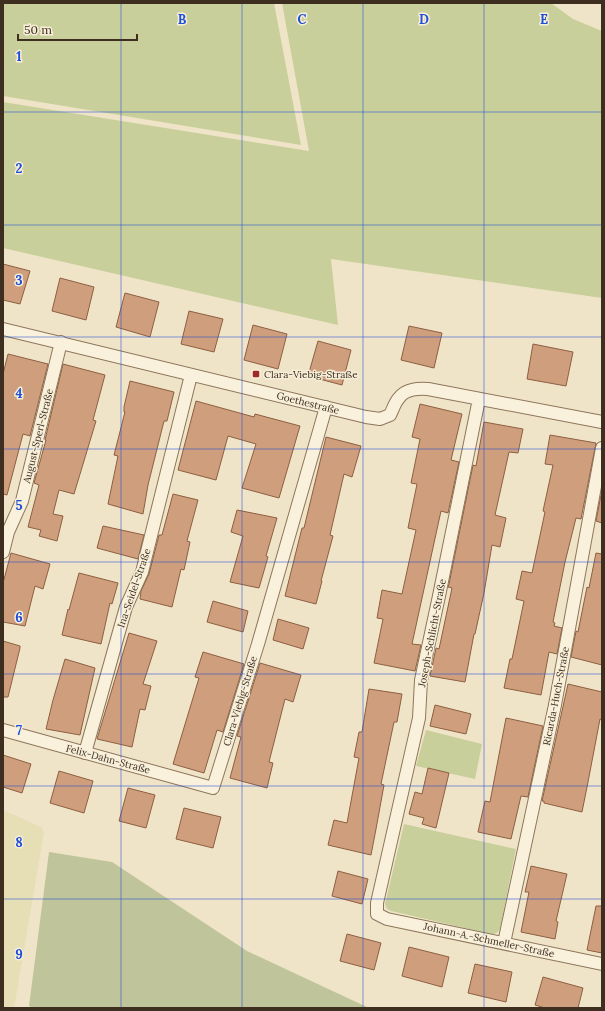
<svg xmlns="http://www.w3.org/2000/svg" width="605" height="1011" font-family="Lora,serif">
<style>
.farmland{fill:#e6deb5}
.green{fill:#c9cf9b}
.cemetery{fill:#bfc49a}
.building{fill:#cf9f7d;stroke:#8d5f41}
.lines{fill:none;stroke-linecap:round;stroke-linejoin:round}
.minor-casing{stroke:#8d765c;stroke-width:14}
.minor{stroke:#faf1dc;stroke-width:12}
.grid{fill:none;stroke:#1d4ed8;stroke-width:1;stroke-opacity:0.55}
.poi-dot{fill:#9e2a2b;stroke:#f7eed8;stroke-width:1.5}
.labels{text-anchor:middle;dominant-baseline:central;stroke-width:3;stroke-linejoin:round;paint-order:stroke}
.poi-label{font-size:10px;fill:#3d2e20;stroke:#f7eed8;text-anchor:start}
.street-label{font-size:10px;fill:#3d2e20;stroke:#f7eed8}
.grid-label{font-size:13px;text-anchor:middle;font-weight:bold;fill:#1d4ed8;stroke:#f7eed8;stroke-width:3;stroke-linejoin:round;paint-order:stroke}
</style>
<rect width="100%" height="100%" fill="#f0e4c8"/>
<path class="farmland" d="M 3,810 L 41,827 L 44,832 L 14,1008 L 3,1008 Z"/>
<path class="green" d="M 3,3 L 274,3 L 301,145 L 3,96 Z
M 282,3 L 551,3 L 573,19 L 602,31 L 602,298 L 331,259 L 338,325 L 3,248 L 3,102 L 309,151 Z
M 426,730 L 482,744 L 475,779 L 416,766 Z
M 404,824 L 516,849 L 500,929 C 497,933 496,934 491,934 L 391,911 L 387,909 L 385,904 Z"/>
<path class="cemetery" d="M 49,852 L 112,862 L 247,951 L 369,1008 L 33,1008 L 29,1006 Z"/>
<path class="building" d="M 3,264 L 30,271 L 20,304 L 3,300 Z
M 60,278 L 94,287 L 86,320 L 52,311 Z
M 125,293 L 159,302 L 150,337 L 116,327 Z
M 189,311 L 223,319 L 214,352 L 181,344 Z
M 253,325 L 287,334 L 278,369 L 244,360 Z
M 409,326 L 442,333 L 434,368 L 401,360 Z
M 318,341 L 351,350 L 342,385 L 308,376 Z
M 533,344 L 573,352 L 566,386 L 527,379 Z
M 8,354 L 48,364 L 30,436 L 23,434 L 7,495 L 3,494 L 3,374 Z
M 63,364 L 105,375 L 93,420 L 96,421 L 74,494 L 59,490 L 53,514 L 63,516 L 57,541 L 39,536 L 41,530 L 28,527 L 39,485 L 34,483 L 46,440 L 45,440 Z
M 130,381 L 174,392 L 167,421 L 164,421 L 148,485 L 143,514 L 108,504 L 118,456 L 114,455 L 125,412 L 124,412 L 124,407 Z
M 196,401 L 254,417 L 255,414 L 300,426 L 279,498 L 242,488 L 256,444 L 228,436 L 216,480 L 178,470 Z
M 420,404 L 462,414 L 451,460 L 459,462 L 448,513 L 441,511 L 412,644 L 421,645 L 415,671 L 374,663 L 383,619 L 377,618 L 382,590 L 402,594 L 416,530 L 408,528 L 417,484 L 411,483 L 420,439 L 412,437 Z
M 484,422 L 523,429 L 518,453 L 509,452 L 495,515 L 506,518 L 500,547 L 492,545 L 484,593 L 475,634 L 474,634 L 465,682 L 430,676 L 436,648 L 439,649 L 452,588 L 448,587 L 449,584 L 473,465 L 476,466 Z
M 550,435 L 596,443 L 581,519 L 576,518 L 565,562 L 553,622 L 555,623 L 554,626 L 562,628 L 557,654 L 549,652 L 541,695 L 504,688 L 510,659 L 512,659 L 524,601 L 516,599 L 522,571 L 532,573 L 545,512 L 543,511 L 553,465 L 545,464 Z
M 326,437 L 361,446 L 352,477 L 344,474 L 330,535 L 333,536 L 321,581 L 322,581 L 316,604 L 285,596 L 302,528 L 304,528 Z
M 602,490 L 602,523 L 596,521 Z
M 173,494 L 198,500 L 187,541 L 190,542 L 184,570 L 181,569 L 172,607 L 140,599 L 141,591 L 149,574 L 159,535 L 162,535 Z
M 237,510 L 277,518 L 266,556 L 268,557 L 259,588 L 230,582 L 243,536 L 231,532 Z
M 103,526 L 144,535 L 138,559 L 97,548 Z
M 11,553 L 50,564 L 43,589 L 35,586 L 25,626 L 3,622 L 3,583 Z
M 596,553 L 602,554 L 602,665 L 571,657 L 576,631 L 578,632 L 587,587 L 589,588 Z
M 79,573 L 118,583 L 112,604 L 110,603 L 101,644 L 62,635 L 68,609 L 69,610 Z
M 213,601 L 248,611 L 243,632 L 207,622 Z
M 278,619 L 309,628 L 303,649 L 273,640 Z
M 129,633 L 157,641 L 143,684 L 151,686 L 145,710 L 140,709 L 132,747 L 97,739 Z
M 3,641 L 20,646 L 20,648 L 8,697 L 3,697 Z
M 203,652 L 244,664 L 223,732 L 217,730 L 204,773 L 173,764 L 199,678 L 195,677 Z
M 65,659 L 95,668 L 80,735 L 46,729 L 53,700 Z
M 260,663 L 301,675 L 293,702 L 285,699 L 269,762 L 273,763 L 267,788 L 230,778 L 241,737 L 237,736 Z
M 568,684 L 602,692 L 602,720 L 600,719 L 588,782 L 582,812 L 544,803 L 544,801 L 542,801 Z
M 369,689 L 402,694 L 397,722 L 394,722 L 381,784 L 384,785 L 376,829 L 371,855 L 328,845 L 334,820 L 347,823 L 359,758 L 354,757 L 359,732 L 362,732 Z
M 435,705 L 471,714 L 466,734 L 430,726 Z
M 506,718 L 543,726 L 528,797 L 521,796 L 511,839 L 478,832 L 485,801 L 490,802 Z
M 3,755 L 31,764 L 22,793 L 3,787 Z
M 428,768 L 449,773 L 436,828 L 422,824 L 424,818 L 409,814 L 415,792 L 422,794 Z
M 59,771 L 93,781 L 84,813 L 50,803 Z
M 128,788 L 155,795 L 146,828 L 119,821 Z
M 184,808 L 221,817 L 213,848 L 176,839 Z
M 531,866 L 567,874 L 556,921 L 558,922 L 555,939 L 521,932 L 529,892 L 525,892 Z
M 338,871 L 368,879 L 362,904 L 332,896 Z
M 596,906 L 602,906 L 602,953 L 587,950 Z
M 347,934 L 381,943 L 374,970 L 340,961 Z
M 409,947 L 449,957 L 442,987 L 402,976 Z
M 475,964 L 512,972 L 506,1002 L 468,993 Z
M 543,977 L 583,988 L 578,1008 L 545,1008 L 535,1005 Z"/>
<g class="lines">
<defs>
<path id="minor" d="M 3,329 L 366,417 L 380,419 L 390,415 C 393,409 395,402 399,398 C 405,389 419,388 428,389 L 602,422
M 479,399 L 439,596 L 421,680 L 419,718 L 377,903 L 377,914 L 387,919 L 602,964
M 3,552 L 8,532 L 22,501 L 61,342
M 3,730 L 213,788 L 258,644 L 326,407
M 85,753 L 126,607 L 142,572 L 191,375
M 504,943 L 555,705 L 602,448"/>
</defs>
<use href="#minor" class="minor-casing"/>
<use href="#minor" class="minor"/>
</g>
<path class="grid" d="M 121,3 L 121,1008M 242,3 L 242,1008M 363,3 L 363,1008M 484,3 L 484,1008M 3,112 L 602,112M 3,225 L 602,225M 3,337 L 602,337M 3,449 L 602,449M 3,562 L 602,562M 3,674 L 602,674M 3,786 L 602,786M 3,899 L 602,899"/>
<rect class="poi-dot" x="252" y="370" width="8" height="8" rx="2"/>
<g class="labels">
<g class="poi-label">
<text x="264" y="374">Clara-Viebig-Straße</text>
</g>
<g class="street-label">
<text transform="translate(308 403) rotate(14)">Goethestraße</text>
<text transform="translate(38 436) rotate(-76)">August-Sperl-Straße</text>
<text transform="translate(134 588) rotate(-71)">Ina-Seidel-Straße</text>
<text transform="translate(432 633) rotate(-79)">Joseph-Schlicht-Straße</text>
<text transform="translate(556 696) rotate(-79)">Ricarda-Huch-Straße</text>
<text transform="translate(240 701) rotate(-73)">Clara-Viebig-Straße</text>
<text transform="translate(108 759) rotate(15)">Felix-Dahn-Straße</text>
<text transform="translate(489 940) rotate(12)">Johann-A.-Schmeller-Straße</text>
</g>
</g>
<g class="grid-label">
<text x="182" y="24">B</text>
<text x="302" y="24">C</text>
<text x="424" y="24">D</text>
<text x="544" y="24">E</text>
<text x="19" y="61">1</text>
<text x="19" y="173">2</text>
<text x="19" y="285">3</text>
<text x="19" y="398">4</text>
<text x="19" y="510">5</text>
<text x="19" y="622">6</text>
<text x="19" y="735">7</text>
<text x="19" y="847">8</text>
<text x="19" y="959">9</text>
</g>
<rect width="605" height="1011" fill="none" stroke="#3d2e20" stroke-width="8"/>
<path d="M18 34v6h119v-6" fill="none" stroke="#3d2e20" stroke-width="2"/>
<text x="24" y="34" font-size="12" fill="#3d2e20" stroke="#f7eed8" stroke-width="3" paint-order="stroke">50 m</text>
</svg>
